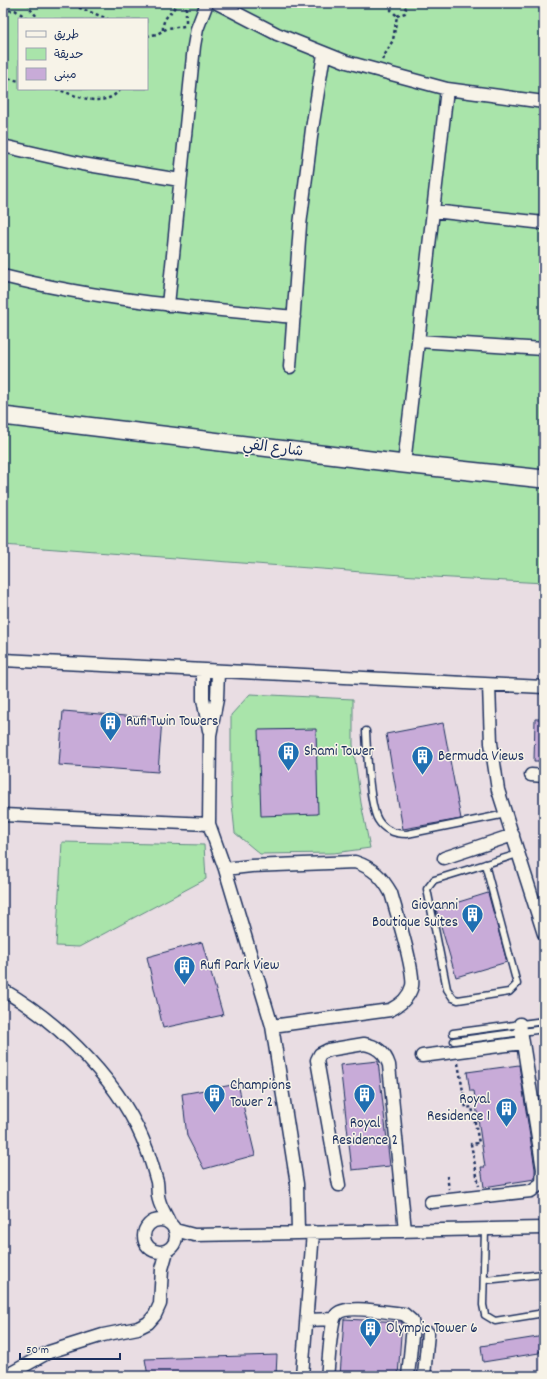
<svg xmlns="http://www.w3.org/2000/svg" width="547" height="1379" font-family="Dekko,'Playpen Sans Arabic',sans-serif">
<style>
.green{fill:#a9e4aa;stroke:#628a84;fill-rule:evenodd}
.building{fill:#c8abd8;stroke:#1b2f5e}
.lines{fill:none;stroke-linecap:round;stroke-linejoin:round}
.lane-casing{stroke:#1b2f5e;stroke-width:9}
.street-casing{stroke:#1b2f5e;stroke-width:15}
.secondary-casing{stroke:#1b2f5e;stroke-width:20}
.path{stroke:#1b2f5e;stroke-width:2.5;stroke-dasharray:3 3;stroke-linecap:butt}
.lane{stroke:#f7f3e8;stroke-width:6}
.street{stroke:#f7f3e8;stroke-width:12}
.secondary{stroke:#f7f3e8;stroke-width:17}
.labels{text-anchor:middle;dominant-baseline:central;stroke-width:3;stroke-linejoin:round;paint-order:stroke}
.street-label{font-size:15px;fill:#1b2f5e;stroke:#f7f3e8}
.poi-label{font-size:15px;fill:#1b2f5e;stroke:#f7f3e8;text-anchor:start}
</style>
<rect width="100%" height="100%" fill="#e9dde3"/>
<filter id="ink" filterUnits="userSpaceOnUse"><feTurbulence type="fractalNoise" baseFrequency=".025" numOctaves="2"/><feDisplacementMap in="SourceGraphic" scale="8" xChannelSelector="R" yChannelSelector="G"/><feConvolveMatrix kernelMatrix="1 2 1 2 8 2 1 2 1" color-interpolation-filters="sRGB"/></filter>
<g filter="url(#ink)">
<path class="green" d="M 3,3 L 544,3 L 544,583 L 415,576 L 3,545 ZM 19,19 L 147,19 L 147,89 L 19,89 Z
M 250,694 L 353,699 L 353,745 L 361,803 L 370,848 L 334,853 L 260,854 L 235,833 L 231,793 L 231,715 Z
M 62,842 L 204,845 L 206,879 L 79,947 L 56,946 Z"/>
<path class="building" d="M 63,711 L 162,719 L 158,772 L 59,765 Z
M 535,719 L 544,719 L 544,761 L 534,761 Z
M 443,723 L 461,819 L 403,829 L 386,734 Z
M 316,729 L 318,814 L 261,816 L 258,730 Z
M 488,893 L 507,962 L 456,977 L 436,909 Z
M 202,942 L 223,1015 L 163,1028 L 147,957 Z
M 378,1061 L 390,1166 L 352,1170 L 340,1065 Z
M 519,1065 L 535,1169 L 535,1179 L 484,1187 L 481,1167 L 485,1167 L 474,1091 L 470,1091 L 467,1072 Z
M 238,1084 L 255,1155 L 204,1169 L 187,1136 L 182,1094 Z
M 344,1319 L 402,1322 L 398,1376 L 340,1376 Z
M 544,1336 L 544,1351 L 539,1351 L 539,1353 L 483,1362 L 481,1346 Z
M 277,1355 L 276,1376 L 148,1376 L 145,1359 Z"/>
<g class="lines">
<defs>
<path id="lane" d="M 366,731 C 367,750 369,806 378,820 C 384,830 395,834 407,834 L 506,814
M 485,864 L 517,984 L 509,992 L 458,1000 L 453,998 L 447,989 L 427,889 L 434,880 L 518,854
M 453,1033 L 544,1021
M 454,1041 L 544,1029
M 485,1230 L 483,1305 L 485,1315 L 495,1321 L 538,1314 L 544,1311
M 485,1280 L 544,1274"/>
<path id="street" d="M 217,3 L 277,34 L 347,62 L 447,89 L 544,102
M 3,146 L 82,164 L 180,180
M 433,211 L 544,223
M 3,276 C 99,300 196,308 294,317
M 168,305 L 194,46 L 197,29 L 207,3
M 418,341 L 544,349
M 290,367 L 300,225 L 312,129 L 324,54
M 404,464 L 447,89
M 3,660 L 544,687
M 203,671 L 203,699 L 209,730
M 218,672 L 217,699 L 210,735 L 209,824 L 225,869 L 272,1026 L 297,1184 L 298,1233
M 489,685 L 491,743 L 498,790 L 544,934
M 531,775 L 544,776
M 3,815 L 209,824
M 444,858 L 513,835
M 225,869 L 251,866 L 355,862 C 373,868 382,877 391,893 C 396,911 415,971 412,986 C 409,998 400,1005 390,1010 L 272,1026
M 3,990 C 62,1024 124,1086 147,1150 C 151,1160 154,1171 157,1182 C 158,1188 157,1194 159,1200 C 161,1208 166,1215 169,1222
M 422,1056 L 523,1043
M 339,1185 L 317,1060 L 320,1054 L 328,1050 L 364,1044 C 377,1046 385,1053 389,1065 L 405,1231
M 431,1202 L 531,1191 L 542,1183 L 543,1169 L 520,1024
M144 1236a16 16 0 1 1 32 0a16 16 0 1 1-32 0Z
M 175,1230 L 194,1235 L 544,1228
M 307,1320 L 334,1319
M 6,1376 L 49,1352 L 103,1335 L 138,1328 L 148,1323 L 155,1315 L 160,1304 L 162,1269 L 167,1251
M 302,1376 L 313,1232
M 327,1376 C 329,1364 330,1323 336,1315 C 344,1303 390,1313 404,1314 L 412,1321 L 413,1326 L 408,1376
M 424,1376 L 428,1333"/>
<path id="secondary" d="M 3,416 L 404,464 L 544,479"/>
</defs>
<use href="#lane" class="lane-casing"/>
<use href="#street" class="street-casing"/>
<use href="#secondary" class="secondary-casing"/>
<path class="path" d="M 29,3 L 31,10 L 39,19
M 75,3 L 80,8 L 108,19
M 381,3 L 391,6
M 394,3 L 391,10 L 397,16
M 3,11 L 15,10 L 28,19
M 397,16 L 405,13 L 406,9 L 403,3
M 186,22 L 186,3
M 163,30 C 162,15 173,15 176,3
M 147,36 L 157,34 L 168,28 L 185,26
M 382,60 L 393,40 L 397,16
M 3,77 L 19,81
M 56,89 C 78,96 103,110 121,89
M 458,1063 L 466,1108 L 472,1107 L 479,1143 L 471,1144 L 479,1186
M 447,1176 L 449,1189"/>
<use href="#lane" class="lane"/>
<use href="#street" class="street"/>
<use href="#secondary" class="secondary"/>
</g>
</g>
<defs>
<symbol id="building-pin" viewBox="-11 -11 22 30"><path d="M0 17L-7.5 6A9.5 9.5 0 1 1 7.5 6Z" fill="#1f6fb2" stroke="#f7f3e8"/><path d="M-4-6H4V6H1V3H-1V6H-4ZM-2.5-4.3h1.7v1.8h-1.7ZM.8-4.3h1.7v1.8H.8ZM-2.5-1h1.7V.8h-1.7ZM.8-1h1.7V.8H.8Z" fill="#fff"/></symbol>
</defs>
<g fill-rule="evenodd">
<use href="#building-pin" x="98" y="710" width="25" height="34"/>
<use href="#building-pin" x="276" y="740" width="25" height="34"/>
<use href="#building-pin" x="410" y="744" width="25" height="34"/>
<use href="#building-pin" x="460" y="902" width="25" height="34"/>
<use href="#building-pin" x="172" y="954" width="25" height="34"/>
<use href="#building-pin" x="202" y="1082" width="25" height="34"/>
<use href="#building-pin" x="352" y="1082" width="25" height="34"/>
<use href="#building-pin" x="494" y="1096" width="25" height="34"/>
<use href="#building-pin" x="358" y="1316" width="25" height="34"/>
</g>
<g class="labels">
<g class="street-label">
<text transform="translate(273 449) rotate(7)">شارع الفي</text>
</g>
<g class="poi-label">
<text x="126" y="722">Rufi Twin Towers</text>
<text x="304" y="752">Shami Tower</text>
<text x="438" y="757">Bermuda Views</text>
<text x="458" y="906" text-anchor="end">Giovanni<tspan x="458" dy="17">Boutique Suites</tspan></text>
<text x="200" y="966">Rufi Park View</text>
<text x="230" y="1086">Champions<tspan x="230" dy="17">Tower 2</tspan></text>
<text x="490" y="1100" text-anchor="end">Royal<tspan x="490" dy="17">Residence 1</tspan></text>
<text x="365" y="1124" text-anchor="middle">Royal<tspan x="365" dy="17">Residence 2</tspan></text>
<text x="386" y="1329">Olympic Tower 6</text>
</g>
</g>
<rect width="547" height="1379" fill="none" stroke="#f7f3e8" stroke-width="16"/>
<rect x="8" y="8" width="531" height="1363" fill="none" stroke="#1b2f5e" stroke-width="1.5" filter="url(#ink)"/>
<rect x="18" y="18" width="130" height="72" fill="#f7f3e8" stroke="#9fa5b1"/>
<rect x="26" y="31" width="20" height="6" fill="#f7f3e8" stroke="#9fa5b1"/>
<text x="54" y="38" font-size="12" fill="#1b2f5e">طريق</text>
<rect x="26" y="48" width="20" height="12" fill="#a9e4aa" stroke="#9fa5b1"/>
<text x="54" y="58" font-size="12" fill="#1b2f5e">حديقة</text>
<rect x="26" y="68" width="20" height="12" fill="#c8abd8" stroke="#9fa5b1"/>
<text x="54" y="78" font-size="12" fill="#1b2f5e">مبنى</text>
<path d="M20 1353v6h100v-6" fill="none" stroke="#1b2f5e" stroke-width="2"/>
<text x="26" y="1353" font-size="12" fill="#1b2f5e" stroke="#f7f3e8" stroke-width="3" paint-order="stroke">50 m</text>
</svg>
